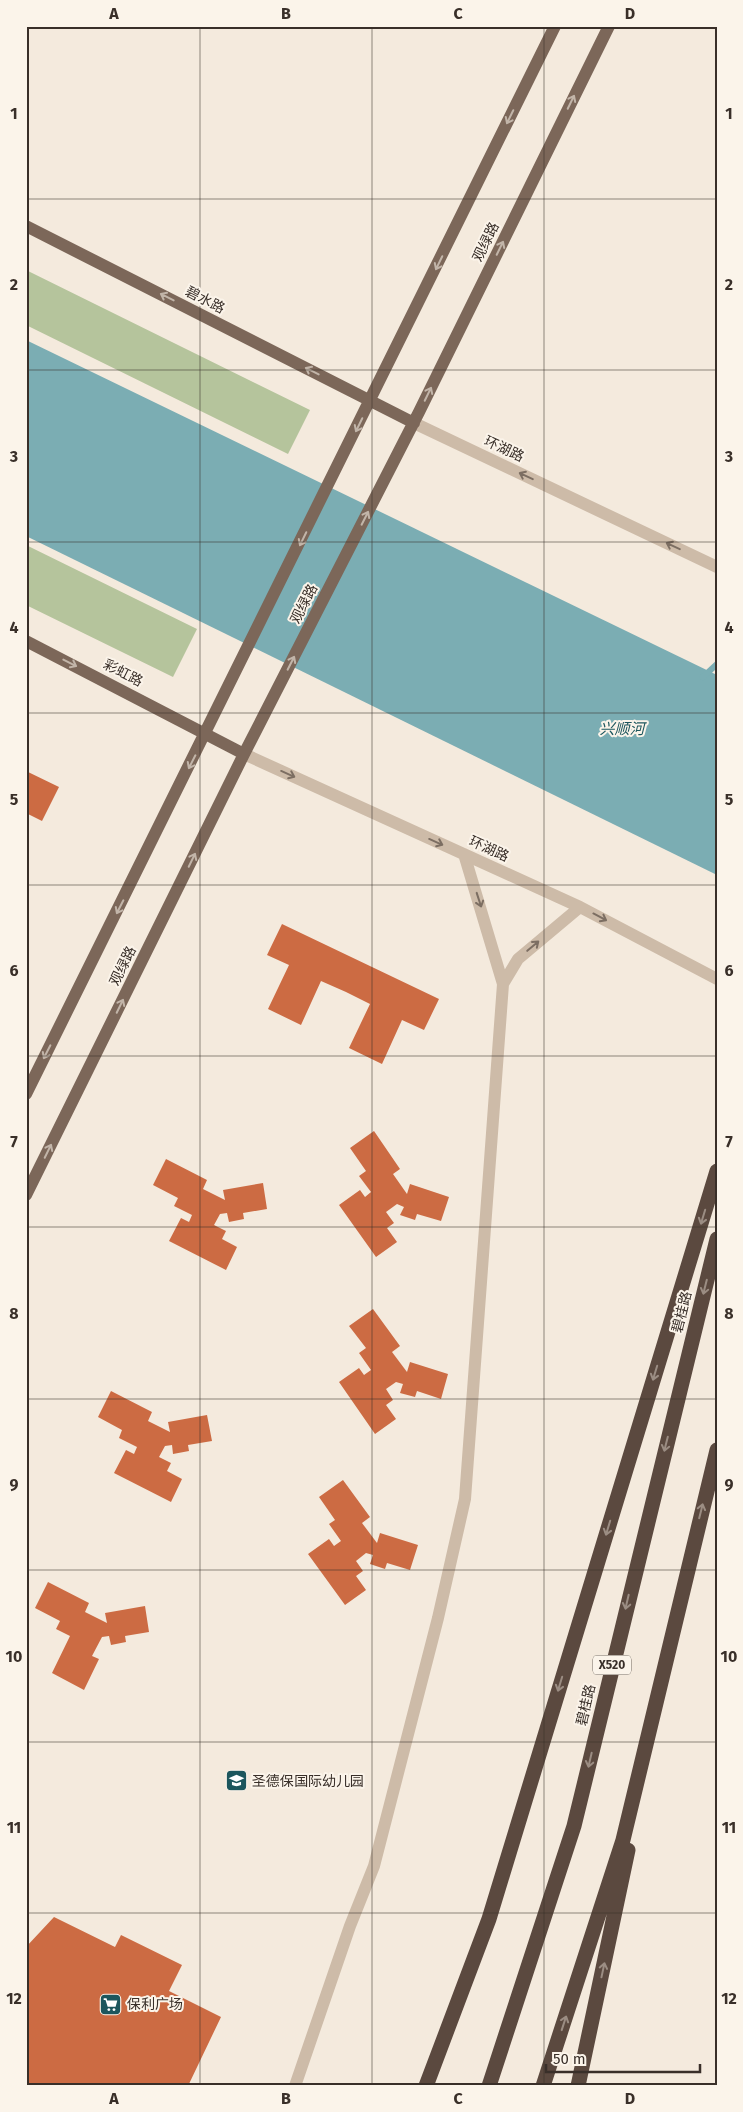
<svg xmlns="http://www.w3.org/2000/svg" width="743" height="2112" font-family="'Fira Sans','Noto Sans SC',sans-serif">
<style>
.green{fill:#b5c49c}
.water{fill:#7badb3}
.lines{fill:none;stroke-linecap:round;stroke-linejoin:round}
.stream{stroke:#7badb3;stroke-width:6}
.building{fill:#cc6b43}
.minor{stroke:#cdbba8;stroke-width:12}
.major{stroke:#7c6759;stroke-width:12}
.highway{stroke:#5b493f;stroke-width:15}
.oneway{stroke:#c2b5a9}
.oneway2{stroke:#7c6e62}
.oneway3{stroke:#9b8d83}
.grid{fill:none;stroke:#392f29;stroke-width:1;stroke-opacity:0.55}
.labels{text-anchor:middle;dominant-baseline:central;stroke-width:4;stroke-linejoin:round;paint-order:stroke}
.shield{fill:#fbf4ea;stroke:#736a63;stroke-width:1}
.shield-label{font-size:12px;font-weight:bold;fill:#392f29}
.street-label{font-size:14px;fill:#392f29;stroke:#fbf4ea}
.poi-label{font-size:14px;fill:#392f29;stroke:#fbf4ea;text-anchor:start}
.water-label{font-size:15px;font-style:italic;fill:#1c565d;stroke:#fbf4ea}
.neatline{fill:none;stroke:#392f29;stroke-width:2}
.grid-label{font-size:16px;text-anchor:middle;font-weight:bold;fill:#392f29}
</style>
<rect width="100%" height="100%" fill="#f4eadd"/>
<path class="green" d="M 26,270 L 310,410 L 288,454 L 26,325 Z
M 26,545 L 197,629 L 173,677 L 26,605 Z"/>
<path class="water" d="M 26,340 L 717,675 L 717,875 L 26,536 Z"/>
<g class="lines">
<path class="stream" d="M 703,677 L 717,664"/>
</g>
<path class="building" d="M 26,771 L 59,787 L 42,821 L 26,813 Z
M 282,924 L 439,999 L 424,1030 L 402,1020 L 382,1064 L 349,1048 L 370,1004 L 346,992 L 321,981 L 301,1025 L 268,1009 L 289,965 L 267,955 Z
M 374,1131 L 400,1169 L 393,1174 L 407,1194 L 410,1184 L 449,1197 L 441,1221 L 417,1214 L 415,1220 L 400,1215 L 404,1207 L 397,1204 L 386,1212 L 394,1223 L 387,1228 L 397,1242 L 376,1257 L 339,1205 L 360,1190 L 365,1197 L 371,1192 L 359,1176 L 366,1171 L 350,1148 Z
M 166,1159 L 207,1180 L 203,1189 L 225,1200 L 223,1190 L 263,1183 L 267,1209 L 243,1213 L 244,1219 L 229,1222 L 227,1213 L 220,1214 L 214,1225 L 226,1231 L 222,1239 L 237,1247 L 226,1270 L 169,1241 L 181,1218 L 189,1222 L 192,1215 L 174,1206 L 178,1198 L 153,1185 Z
M 373,1309 L 400,1346 L 392,1352 L 407,1372 L 410,1362 L 448,1374 L 441,1399 L 417,1391 L 415,1397 L 400,1393 L 403,1384 L 396,1382 L 386,1389 L 393,1400 L 386,1405 L 396,1419 L 375,1434 L 339,1382 L 359,1368 L 364,1375 L 371,1370 L 359,1353 L 366,1348 L 349,1326 Z
M 111,1391 L 152,1412 L 148,1421 L 170,1432 L 168,1422 L 207,1415 L 212,1441 L 188,1445 L 189,1451 L 173,1454 L 172,1445 L 165,1446 L 159,1457 L 171,1463 L 167,1471 L 182,1479 L 171,1502 L 114,1473 L 126,1450 L 134,1454 L 137,1447 L 119,1438 L 122,1430 L 98,1417 Z
M 343,1480 L 370,1517 L 362,1523 L 377,1543 L 380,1533 L 418,1545 L 410,1570 L 387,1563 L 385,1569 L 370,1564 L 373,1555 L 366,1553 L 356,1561 L 363,1571 L 356,1576 L 366,1590 L 345,1605 L 308,1554 L 329,1539 L 334,1546 L 341,1541 L 329,1524 L 335,1520 L 319,1497 Z
M 48,1582 L 89,1603 L 85,1612 L 107,1623 L 105,1613 L 145,1606 L 149,1632 L 125,1636 L 126,1642 L 111,1645 L 109,1636 L 102,1637 L 92,1656 L 99,1659 L 84,1690 L 52,1673 L 70,1636 L 56,1629 L 60,1621 L 35,1608 Z
M 54,1917 L 115,1947 L 121,1935 L 182,1965 L 169,1991 L 221,2017 L 188,2086 L 26,2086 L 26,1947 Z"/>
<g class="lines">
<path class="minor" d="M 414,423 L 717,567
M 244,754 L 580,907 L 717,979
M 503,984 L 518,959 L 580,907
M 295,2086 L 350,1926 L 374,1866 L 438,1618 L 465,1499 L 503,984 L 464,854"/>
<path class="major" d="M 26,226 L 414,423
M 26,641 L 244,754
M 26,1094 L 555,26
M 26,1195 L 244,754 L 419,412 L 609,26"/>
<path class="highway" d="M 426,2086 L 489,1919 L 717,1171
M 489,2086 L 574,1826 L 717,1239
M 543,2086 L 623,1840 L 717,1450
M 578,2086 L 628,1850"/>
</g>
<defs><path id="oneway-shaft" d="M-6 0H5M1.5-3L5.5 0L1.5 3" fill="none" stroke-width="1.6" stroke-linecap="round" stroke-linejoin="round" transform="scale(1.25)"/></defs>
<g class="oneway">
<use href="#oneway-shaft" transform="translate(571 102) rotate(-64)"/>
<use href="#oneway-shaft" transform="translate(510 117) rotate(116)"/>
<use href="#oneway-shaft" transform="translate(500 248) rotate(-64)"/>
<use href="#oneway-shaft" transform="translate(439 263) rotate(116)"/>
<use href="#oneway-shaft" transform="translate(167 297) rotate(-153)"/>
<use href="#oneway-shaft" transform="translate(312 371) rotate(-153)"/>
<use href="#oneway-shaft" transform="translate(428 394) rotate(-64)"/>
<use href="#oneway-shaft" transform="translate(359 425) rotate(116)"/>
<use href="#oneway-shaft" transform="translate(365 518) rotate(-63)"/>
<use href="#oneway-shaft" transform="translate(303 539) rotate(116)"/>
<use href="#oneway-shaft" transform="translate(70 663) rotate(27)"/>
<use href="#oneway-shaft" transform="translate(291 663) rotate(-63)"/>
<use href="#oneway-shaft" transform="translate(192 762) rotate(117)"/>
<use href="#oneway-shaft" transform="translate(192 860) rotate(-64)"/>
<use href="#oneway-shaft" transform="translate(120 907) rotate(117)"/>
<use href="#oneway-shaft" transform="translate(120 1006) rotate(-64)"/>
<use href="#oneway-shaft" transform="translate(47 1052) rotate(117)"/>
<use href="#oneway-shaft" transform="translate(48 1151) rotate(-64)"/>
</g>
<g class="oneway2">
<use href="#oneway-shaft" transform="translate(526 476) rotate(-155)"/>
<use href="#oneway-shaft" transform="translate(673 546) rotate(-155)"/>
<use href="#oneway-shaft" transform="translate(288 774) rotate(24)"/>
<use href="#oneway-shaft" transform="translate(436 842) rotate(24)"/>
<use href="#oneway-shaft" transform="translate(479 900) rotate(72)"/>
<use href="#oneway-shaft" transform="translate(600 917) rotate(28)"/>
<use href="#oneway-shaft" transform="translate(533 946) rotate(-40)"/>
</g>
<g class="oneway3">
<use href="#oneway-shaft" transform="translate(703 1217) rotate(107)"/>
<use href="#oneway-shaft" transform="translate(705 1287) rotate(104)"/>
<use href="#oneway-shaft" transform="translate(655 1373) rotate(107)"/>
<use href="#oneway-shaft" transform="translate(666 1444) rotate(104)"/>
<use href="#oneway-shaft" transform="translate(701 1511) rotate(-76)"/>
<use href="#oneway-shaft" transform="translate(608 1528) rotate(107)"/>
<use href="#oneway-shaft" transform="translate(627 1602) rotate(103)"/>
<use href="#oneway-shaft" transform="translate(560 1684) rotate(107)"/>
<use href="#oneway-shaft" transform="translate(590 1760) rotate(103)"/>
<use href="#oneway-shaft" transform="translate(603 1970) rotate(-78)"/>
<use href="#oneway-shaft" transform="translate(564 2023) rotate(-72)"/>
</g>
<path class="grid" d="M 200,26 L 200,2086M 372,26 L 372,2086M 544,26 L 544,2086M 26,199 L 717,199M 26,370 L 717,370M 26,542 L 717,542M 26,713 L 717,713M 26,885 L 717,885M 26,1056 L 717,1056M 26,1227 L 717,1227M 26,1399 L 717,1399M 26,1570 L 717,1570M 26,1742 L 717,1742M 26,1913 L 717,1913"/>
<defs>
<symbol id="school-square" viewBox="-11 -11 22 22"><rect x="-9" y="-9" width="18" height="18" rx="4" fill="#1c565d" stroke="#fbf4ea"/><path d="M0-5L7-2L0 1L-7-2ZM-4 1L0 2.5L4 1V4Q0 6-4 4Z" fill="#fff"/></symbol>
<symbol id="supermarket-square" viewBox="-11 -11 22 22"><rect x="-9" y="-9" width="18" height="18" rx="4" fill="#1c565d" stroke="#fbf4ea"/><path d="M-6-5.5h2.5l.6 2H6L4.5 2H-2.5L-4.4-4H-6ZM-1.5 3.2a1.3 1.3 0 1 0 .1 0ZM3 3.2a1.3 1.3 0 1 0 .1 0Z" fill="#fff"/></symbol>
</defs>
<g fill-rule="evenodd">
<use href="#school-square" x="224" y="1768" width="25" height="25"/>
<use href="#supermarket-square" x="98" y="1992" width="25" height="25"/>
</g>
<g class="labels">
<rect class="shield" x="593" y="1655.5" width="38" height="19" rx="4"/>
<g class="shield-label">
<text x="612" y="1665">X520</text>
</g>
<g class="street-label">
<text transform="translate(486 242) rotate(-64)">观绿路</text>
<text transform="translate(205 300) rotate(27)">碧水路</text>
<text transform="translate(504 449) rotate(25)">环湖路</text>
<text transform="translate(304 604) rotate(-63)">观绿路</text>
<text transform="translate(123 673) rotate(27)">彩虹路</text>
<text transform="translate(489 849) rotate(24)">环湖路</text>
<text transform="translate(123 966) rotate(-64)">观绿路</text>
<text transform="translate(682 1312) rotate(-76)">碧桂路</text>
<text transform="translate(586 1705) rotate(-77)">碧桂路</text>
</g>
<g class="poi-label">
<text x="252" y="1781">圣德保国际幼儿园</text>
<text x="127" y="2004">保利广场</text>
</g>
<g class="water-label">
<text x="622" y="729">兴顺河</text>
</g>
</g>
<rect width="743" height="2112" fill="none" stroke="#fbf4ea" stroke-width="55"/>
<path d="M546 2064v8h154v-8" fill="none" stroke="#392f29" stroke-width="2.5"/>
<text x="553" y="2064" font-size="15" fill="#392f29" stroke="#fbf4ea" stroke-width="4" paint-order="stroke">50 m</text>
<rect x="28" y="28" width="688" height="2056" class="neatline"/>
<g class="grid-label">
<text x="114" y="19">A</text>
<text x="286" y="19">B</text>
<text x="458" y="19">C</text>
<text x="630" y="19">D</text>
<text x="14" y="119">1</text>
<text x="729" y="119">1</text>
<text x="14" y="290">2</text>
<text x="729" y="290">2</text>
<text x="14" y="462">3</text>
<text x="729" y="462">3</text>
<text x="14" y="633">4</text>
<text x="729" y="633">4</text>
<text x="14" y="805">5</text>
<text x="729" y="805">5</text>
<text x="14" y="976">6</text>
<text x="729" y="976">6</text>
<text x="14" y="1147">7</text>
<text x="729" y="1147">7</text>
<text x="14" y="1319">8</text>
<text x="729" y="1319">8</text>
<text x="14" y="1490">9</text>
<text x="729" y="1490">9</text>
<text x="14" y="1662">10</text>
<text x="729" y="1662">10</text>
<text x="14" y="1833">11</text>
<text x="729" y="1833">11</text>
<text x="14" y="2004">12</text>
<text x="729" y="2004">12</text>
<text x="114" y="2104">A</text>
<text x="286" y="2104">B</text>
<text x="458" y="2104">C</text>
<text x="630" y="2104">D</text>
</g>
</svg>
